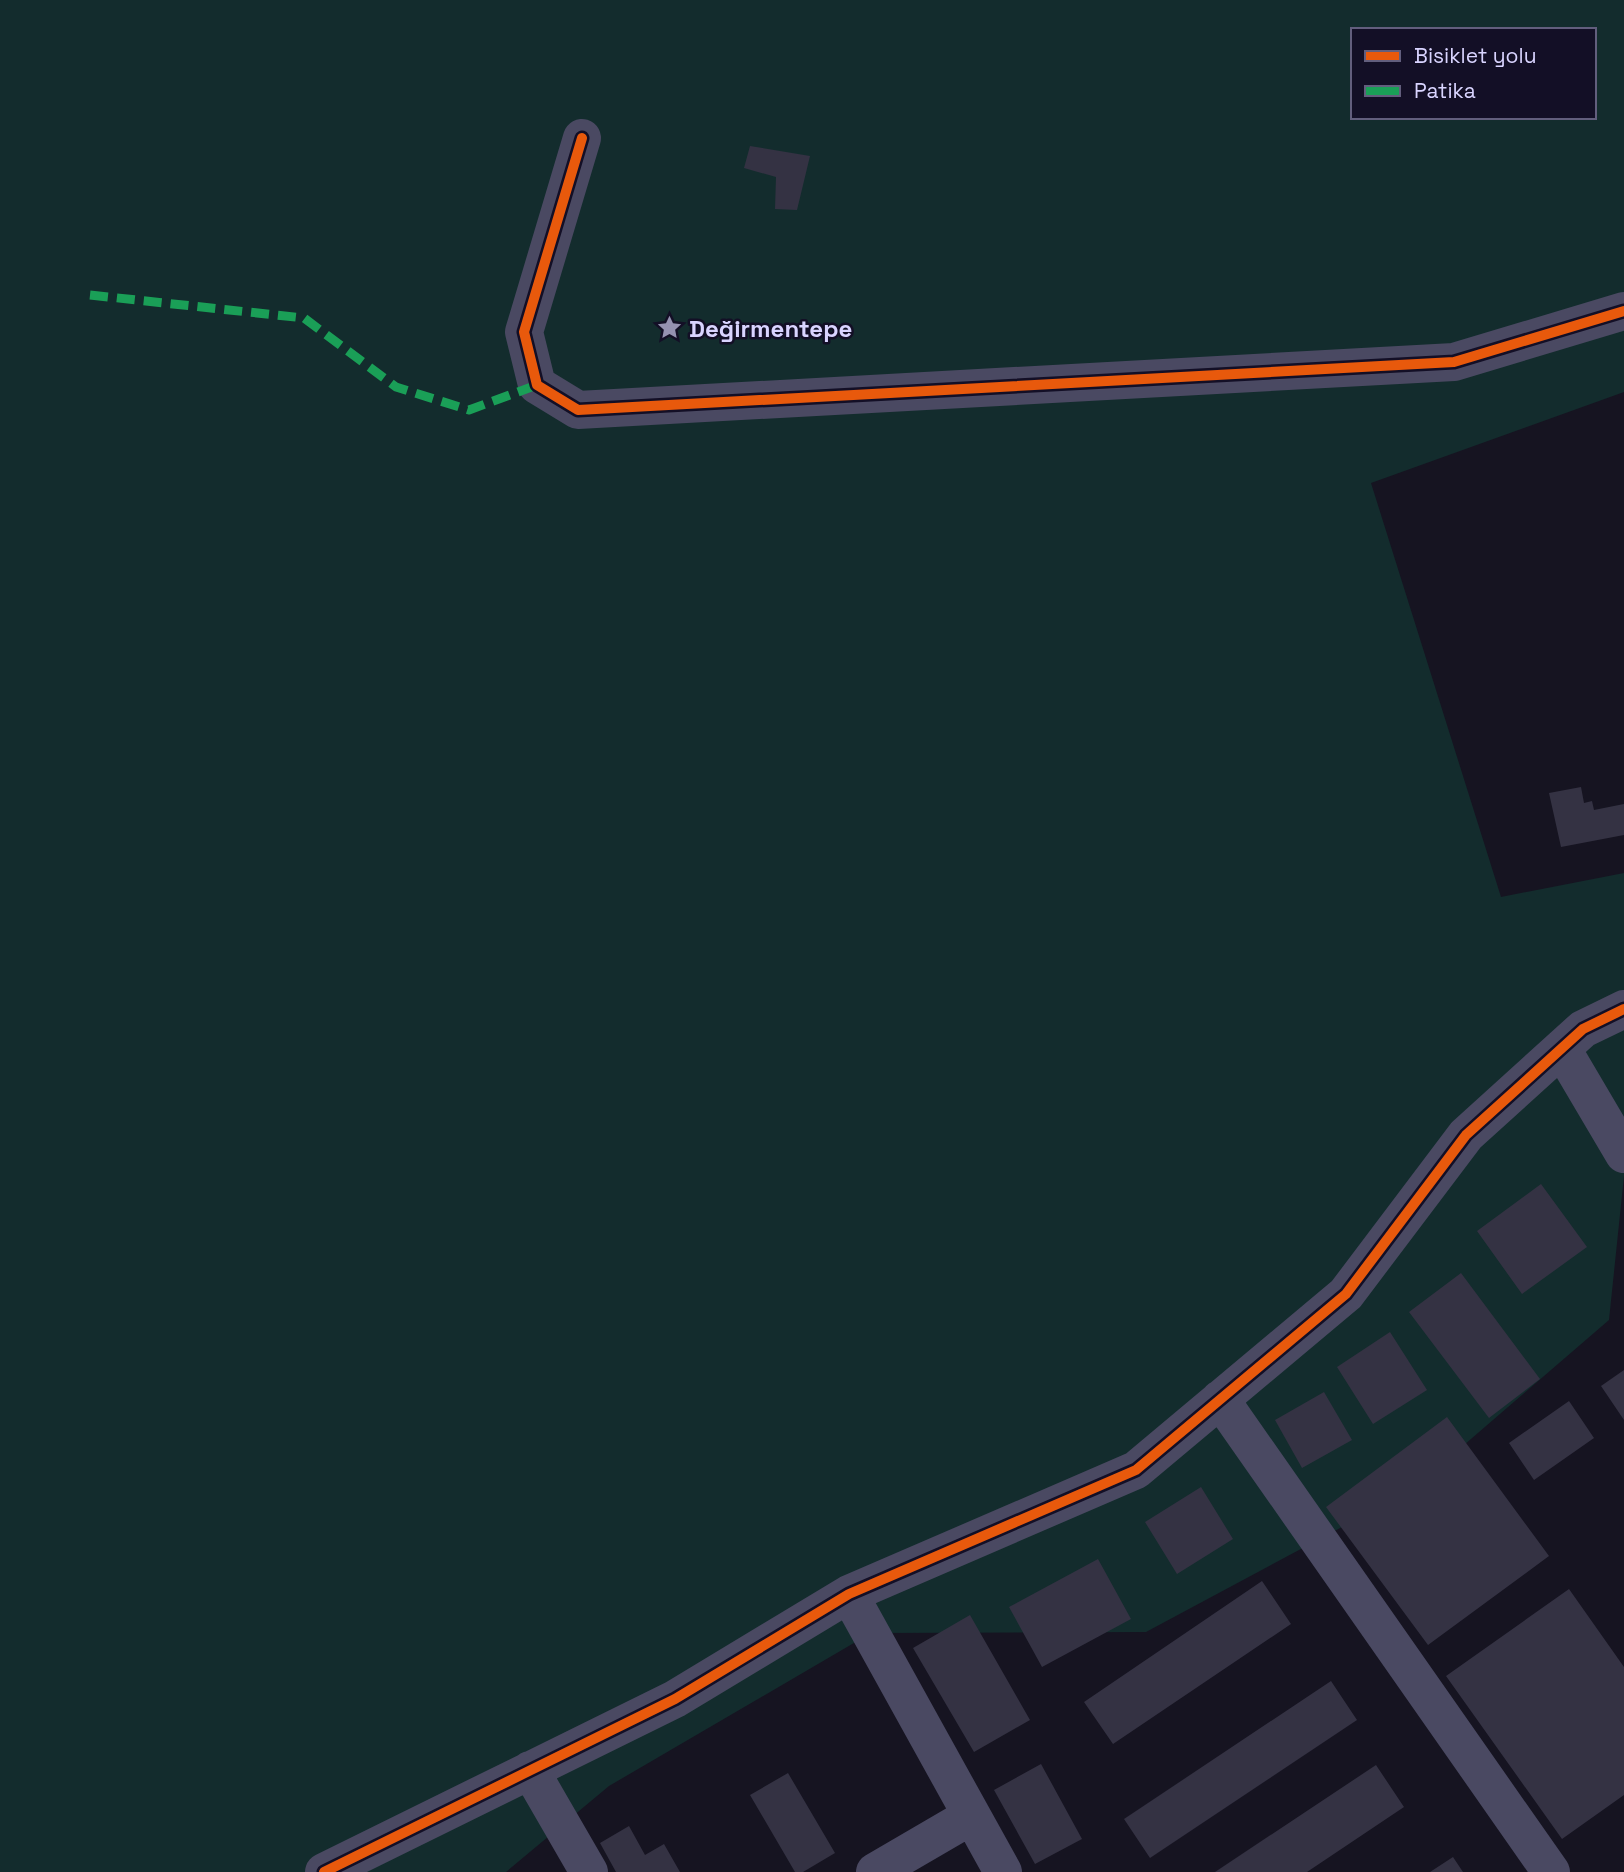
<svg xmlns="http://www.w3.org/2000/svg" width="1624" height="1872" font-family="'Space Grotesk',sans-serif">
<style>
.green{fill:#132c2d;fill-rule:evenodd}
.building{fill:#343243}
.lines{fill:none;stroke-linecap:round;stroke-linejoin:round}
.minor{stroke:#4a4962;stroke-width:38}
.quiet{stroke:#1a9f57;stroke-width:9;stroke-dasharray:18 9;stroke-linecap:butt}
.cycleway-casing{stroke:#130f26;stroke-width:15}
.cycleway{stroke:#e8590c;stroke-width:10}
.labels{text-anchor:middle;dominant-baseline:central;stroke-width:5;stroke-linejoin:round;paint-order:stroke}
.poi-label{font-size:24px;font-weight:bold;fill:#d9d4ff;stroke:#130f26;text-anchor:start}
</style>
<rect width="100%" height="100%" fill="#161421"/>
<path class="green" d="M 0,0 L 1624,0 L 1624,392 L 1371,483 L 1501,897 L 1624,873 L 1624,1176 L 1609,1320 L 1413,1489 L 1146,1632 L 871,1633 L 609,1786 L 506,1872 L 0,1872 ZM 1353,30 L 1594,30 L 1594,117 L 1353,117 Z"/>
<path class="building" d="M 750,146 L 810,156 L 797,210 L 775,209 L 776,177 L 744,168 Z
M 1581,787 L 1584,803 L 1592,801 L 1594,810 L 1624,804 L 1624,835 L 1561,847 L 1549,793 Z
M 1541,1184 L 1587,1247 L 1522,1294 L 1477,1231 Z
M 1461,1273 L 1540,1379 L 1489,1418 L 1409,1312 Z
M 1390,1332 L 1427,1390 L 1373,1424 L 1337,1367 Z
M 1624,1370 L 1624,1420 L 1601,1386 Z
M 1324,1392 L 1352,1440 L 1302,1468 L 1275,1420 Z
M 1569,1401 L 1594,1438 L 1534,1480 L 1509,1443 Z
M 1447,1417 L 1549,1556 L 1428,1645 L 1326,1507 Z
M 1201,1487 L 1233,1539 L 1177,1574 L 1145,1522 Z
M 1098,1559 L 1131,1619 L 1042,1667 L 1009,1607 Z
M 1262,1581 L 1291,1624 L 1113,1744 L 1084,1702 Z
M 1569,1589 L 1624,1667 L 1624,1795 L 1562,1839 L 1446,1676 Z
M 970,1615 L 1030,1720 L 974,1752 L 913,1648 Z
M 1331,1681 L 1357,1720 L 1150,1858 L 1124,1819 Z
M 1041,1764 L 1082,1839 L 1035,1864 L 994,1790 Z
M 1376,1765 L 1404,1807 L 1307,1872 L 1215,1872 Z
M 788,1773 L 835,1853 L 803,1872 L 795,1872 L 750,1795 Z
M 629,1826 L 645,1855 L 664,1844 L 680,1872 L 616,1872 L 600,1843 Z
M 1453,1857 L 1463,1872 L 1430,1872 Z"/>
<g class="lines">
<path class="minor" d="M 582,138 L 524,332 L 537,385 L 578,410 L 1454,362 L 1624,311
M 1562,1049 L 1624,1154
M 1220,1399 L 1551,1872
M 849,1594 L 1003,1872
M 530,1770 L 589,1872
M 324,1872 L 675,1699 L 849,1594 L 1136,1470 L 1346,1294 L 1466,1135 L 1583,1029 L 1624,1009
M 875,1872 L 971,1816"/>
<path class="quiet" d="M 90,295 L 304,318 L 396,387 L 469,410 L 537,385"/>
<defs>
<path id="cycleway" d="M 582,138 L 524,332 L 537,385 L 578,410 L 1454,362 L 1624,311
M 324,1872 L 675,1699 L 849,1594 L 1136,1470 L 1346,1294 L 1466,1135 L 1583,1029 L 1624,1009"/>
</defs>
<use href="#cycleway" class="cycleway-casing"/>
<use href="#cycleway" class="cycleway"/>
</g>
<defs>
<symbol id="sight-bare" viewBox="-9 -9 18 18"><path d="M0-6L1.8-2.2L6-1.7L2.9 1.2L3.7 5.4L0 3.3L-3.7 5.4L-2.9 1.2L-6-1.7L-1.8-2.2Z" fill="#9591b1" stroke="#130f26" stroke-width="2.5" paint-order="stroke"/></symbol>
</defs>
<g fill-rule="evenodd">
<use href="#sight-bare" x="652" y="310" width="35" height="35"/>
</g>
<g class="labels">
<g class="poi-label">
<text x="689" y="328">Değirmentepe</text>
</g>
</g>
<rect x="1351" y="28" width="245" height="91" fill="#130f26" stroke="#625e7d" stroke-width="2"/>
<rect x="1365" y="51" width="35" height="10" fill="#e8590c" stroke="#625e7d" stroke-width="2"/>
<text x="1414" y="63" font-size="21" fill="#d9d4ff">Bisiklet yolu</text>
<rect x="1365" y="86" width="35" height="10" fill="#1a9f57" stroke="#625e7d" stroke-width="2"/>
<text x="1414" y="98" font-size="21" fill="#d9d4ff">Patika</text>
</svg>
